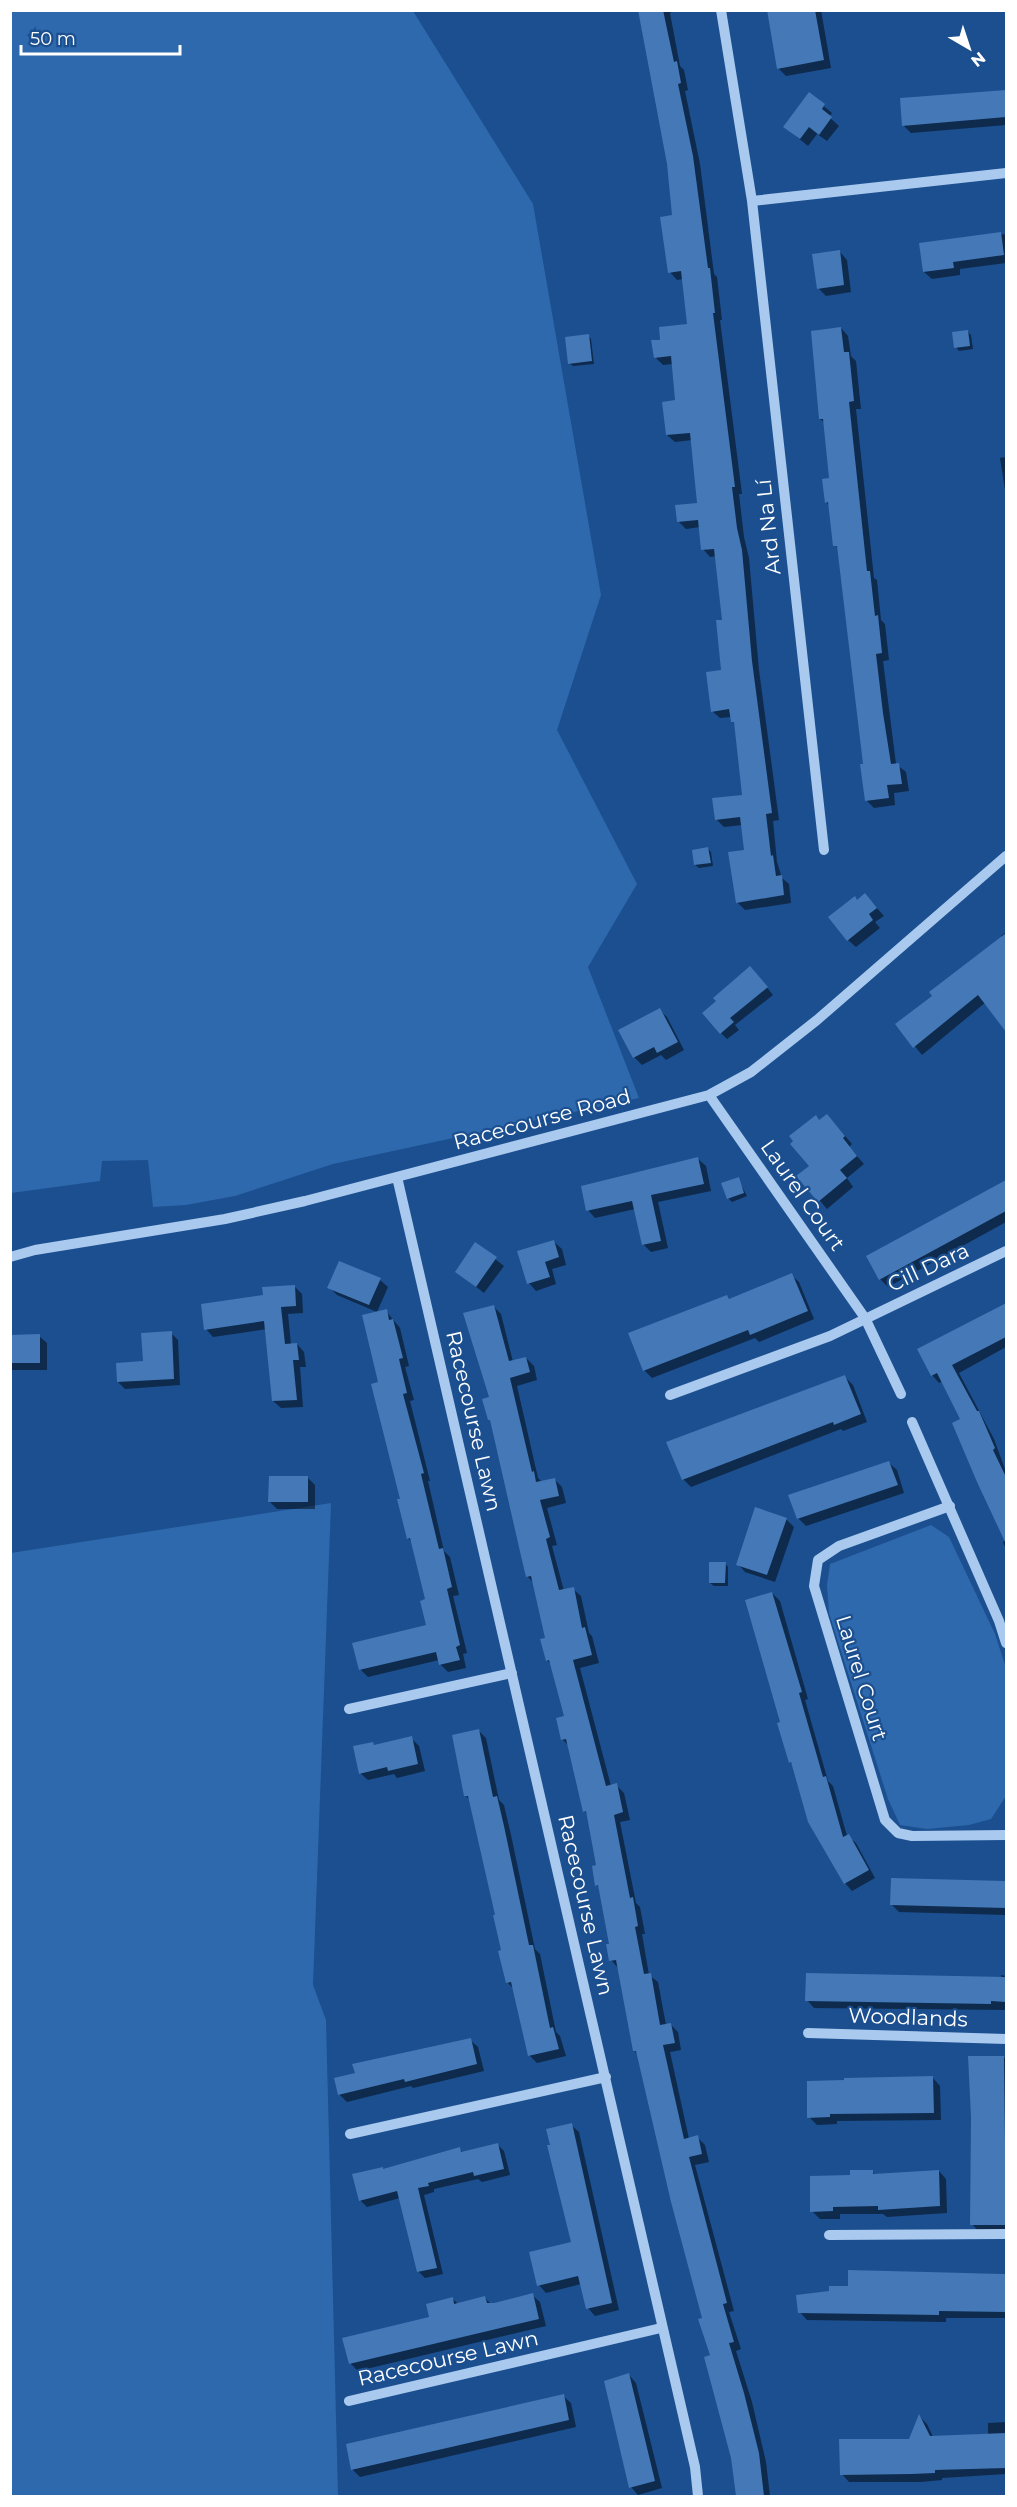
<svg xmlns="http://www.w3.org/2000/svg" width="1017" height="2507" font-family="Montserrat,sans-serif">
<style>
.green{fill:#2e69ad}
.shadow{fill:#0007}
.building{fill:#4478b7}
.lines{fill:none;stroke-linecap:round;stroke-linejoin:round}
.minor{stroke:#a9c9ee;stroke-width:10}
.labels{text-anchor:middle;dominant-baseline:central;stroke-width:4.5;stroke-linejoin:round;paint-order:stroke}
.street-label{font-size:21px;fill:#fff;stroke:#1b4f8f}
</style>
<rect width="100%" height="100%" fill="#1b4f8f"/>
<path class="green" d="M 10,11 L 413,11 L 533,204 L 601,595 L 557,730 L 637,884 L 588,967 L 639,1098 L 333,1164 L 235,1196 L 186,1205 L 153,1207 L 148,1160 L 102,1161 L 100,1181 L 11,1193 Z
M 331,1503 L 313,1985 L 326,2020 L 338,2496 L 11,2496 L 11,1553 Z
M 931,1525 L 949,1537 L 995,1634 L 1006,1668 L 1006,1796 L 991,1819 L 969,1825 L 927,1829 L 900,1825 L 888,1799 L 829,1613 L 827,1585 L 830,1564 Z"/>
<path class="shadow" d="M 639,10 L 674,10 L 670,13 L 680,66 L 684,70 L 688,90 L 685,91 L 700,164 L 714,274 L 717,277 L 722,320 L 720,320 L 742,494 L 739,494 L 744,537 L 749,558 L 759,670 L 779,820 L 773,821 L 777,862 L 782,878 L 789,884 L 791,903 L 745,910 L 737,902 L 746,851 L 742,825 L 724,827 L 716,819 L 744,796 L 735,725 L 731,717 L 720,718 L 712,711 L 723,671 L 724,621 L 716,556 L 710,557 L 703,549 L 700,527 L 686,529 L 679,522 L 699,504 L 692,440 L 675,442 L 667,435 L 677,402 L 673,364 L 663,365 L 655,357 L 662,341 L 688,326 L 683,279 L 677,280 L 670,272 L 674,216 L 668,163 Z
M 768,10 L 821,10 L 831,68 L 786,76 L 778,68 Z
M 1006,91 L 1006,125 L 911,133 L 904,126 L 901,100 Z
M 809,94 L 832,113 L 829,117 L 839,126 L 827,141 L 817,134 L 808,146 L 785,127 Z
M 1006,234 L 1006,263 L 960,269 L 960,275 L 932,279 L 924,272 L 921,244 Z
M 840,252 L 847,260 L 851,292 L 826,296 L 818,288 Z
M 841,328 L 848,336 L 851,356 L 856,361 L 861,409 L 856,409 L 874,578 L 877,580 L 881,620 L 885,624 L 889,660 L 883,661 L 896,764 L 906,772 L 909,791 L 894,793 L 895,805 L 874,808 L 866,800 L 864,765 L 839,549 L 835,545 L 830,506 L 826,502 L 830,480 L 825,423 L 820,419 Z
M 968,332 L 971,335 L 973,349 L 959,351 L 956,347 Z
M 588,335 L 591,339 L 594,364 L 573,366 L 569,363 Z
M 1006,457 L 1006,496 L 1000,458 Z
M 708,849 L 711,852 L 713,866 L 699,868 L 695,865 Z
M 865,895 L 884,916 L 875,922 L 880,928 L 856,947 L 848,940 L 857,901 Z
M 1006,932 L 1006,1020 L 1003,1023 L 986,1002 L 922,1055 L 897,1024 L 934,996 L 1002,938 L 1001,936 Z
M 757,975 L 773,995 L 735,1025 L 739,1030 L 727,1039 L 721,1033 Z
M 659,1010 L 667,1017 L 684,1050 L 666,1060 L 661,1055 L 642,1065 L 634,1057 Z
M 820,1121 L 834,1123 L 852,1144 L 849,1147 L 864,1164 L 847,1178 L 853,1187 L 827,1209 L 799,1176 L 811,1167 Z
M 698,1159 L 706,1166 L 711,1191 L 658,1202 L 668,1248 L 651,1252 L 643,1244 L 635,1209 L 595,1218 L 588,1210 Z
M 738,1179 L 747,1196 L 732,1202 L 728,1198 Z
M 1006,1181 L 1006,1222 L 888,1287 L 880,1279 L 868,1257 Z
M 554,1242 L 562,1249 L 566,1265 L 552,1269 L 556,1284 L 536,1291 L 529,1283 Z
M 476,1244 L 504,1266 L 484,1293 L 457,1272 Z
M 791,1275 L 799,1282 L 814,1319 L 759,1342 L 755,1338 L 652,1378 L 645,1371 L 630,1334 L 727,1296 L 730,1300 Z
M 380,1280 L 388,1287 L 377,1312 L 337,1295 L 329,1287 Z
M 294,1286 L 302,1294 L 303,1313 L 288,1314 L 291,1345 L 297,1344 L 304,1352 L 306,1367 L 300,1367 L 303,1407 L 281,1408 L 273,1401 L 267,1329 L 213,1337 L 206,1329 L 264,1296 Z
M 1006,1303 L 1006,1347 L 959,1373 L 994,1439 L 1006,1472 L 1006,1549 L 1003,1542 L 1006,1540 L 978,1482 L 962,1420 L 943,1381 L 939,1383 L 932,1375 L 919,1349 Z
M 493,1306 L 501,1314 L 513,1362 L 526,1358 L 534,1366 L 537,1380 L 517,1386 L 538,1478 L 542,1482 L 554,1479 L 562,1487 L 566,1503 L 547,1508 L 557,1545 L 552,1546 L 564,1591 L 573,1589 L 581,1596 L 589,1633 L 592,1636 L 599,1663 L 580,1668 L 611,1786 L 616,1785 L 624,1793 L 630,1820 L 620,1822 L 636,1903 L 640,1907 L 645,1934 L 642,1934 L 649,1975 L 658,1982 L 666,2025 L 670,2024 L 678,2032 L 681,2050 L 670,2052 L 689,2139 L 697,2137 L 705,2145 L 709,2162 L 695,2165 L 734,2311 L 729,2312 L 741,2349 L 736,2351 L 752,2402 L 766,2462 L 770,2496 L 738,2496 L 733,2457 L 704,2319 L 638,2055 L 634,2050 L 619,1969 L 611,1960 L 611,1945 L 601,1889 L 597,1885 L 598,1866 L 588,1815 L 585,1811 L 570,1747 L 562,1739 L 566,1717 L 552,1665 L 547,1660 L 546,1639 L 535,1584 L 528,1577 L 492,1422 Z
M 386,1311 L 400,1328 L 409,1366 L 405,1367 L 414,1400 L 410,1401 L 430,1481 L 428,1481 L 444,1551 L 450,1557 L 459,1595 L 453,1596 L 467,1653 L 463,1654 L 466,1668 L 448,1672 L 440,1664 L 439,1660 L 368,1677 L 360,1669 L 427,1626 L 427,1600 L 413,1543 L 408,1538 L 380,1384 Z
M 171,1333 L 178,1340 L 180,1385 L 125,1389 L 118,1382 L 144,1363 Z
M 10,1336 L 39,1336 L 47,1343 L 47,1370 L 10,1370 Z
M 845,1377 L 853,1385 L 867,1422 L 843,1431 L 841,1429 L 691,1487 L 683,1479 Z
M 889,1463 L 897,1470 L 904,1493 L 806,1526 L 798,1518 Z
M 308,1478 L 315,1485 L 315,1509 L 277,1509 L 269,1501 Z
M 786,1519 L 794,1527 L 775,1582 L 745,1572 L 738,1564 Z
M 725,1563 L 728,1567 L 728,1586 L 714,1586 L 710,1583 Z
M 772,1593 L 780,1601 L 808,1699 L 805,1700 L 828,1781 L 833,1786 L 847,1836 L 856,1843 L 875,1878 L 852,1891 L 845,1883 L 794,1766 L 790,1762 L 782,1723 Z
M 479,1731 L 486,1738 L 499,1800 L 504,1805 L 511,1835 L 535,1949 L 540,1954 L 556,2032 L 560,2036 L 566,2056 L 537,2063 L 530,2056 L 514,1989 L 507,1982 L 503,1951 L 471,1801 L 466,1796 Z
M 411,1738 L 419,1746 L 425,1771 L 397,1778 L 394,1774 L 368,1780 L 360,1773 L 375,1746 Z
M 1005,1882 L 1006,1915 L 899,1912 L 891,1904 Z
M 1001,1975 L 1006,1976 L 1006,2010 L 814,2008 L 807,2000 L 1001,1978 Z
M 470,2040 L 478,2047 L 484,2071 L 413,2088 L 411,2086 L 347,2102 L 340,2095 L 336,2079 Z
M 1004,2057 L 1006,2060 L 1006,2232 L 979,2232 L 972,2224 Z
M 933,2078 L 940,2086 L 941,2120 L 837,2121 L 837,2124 L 817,2125 L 809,2117 Z
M 571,2125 L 579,2132 L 619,2310 L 595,2316 L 588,2308 L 581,2284 L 546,2293 L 539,2285 L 573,2243 Z
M 497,2144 L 504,2151 L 510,2175 L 482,2182 L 478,2179 L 434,2189 L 434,2192 L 424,2195 L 443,2274 L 425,2278 L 419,2272 L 400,2198 L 367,2207 L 360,2200 L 385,2171 L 459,2149 L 463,2153 Z
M 939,2171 L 946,2179 L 947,2213 L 887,2217 L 883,2214 L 840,2214 L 840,2219 L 820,2219 L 812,2211 L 852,2177 L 872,2172 L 876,2175 Z
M 849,2272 L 1006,2274 L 1006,2318 L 946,2318 L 946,2322 L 807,2320 L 800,2312 L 850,2287 Z
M 532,2295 L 540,2302 L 546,2326 L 358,2371 L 350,2363 L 431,2318 L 452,2298 L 458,2304 L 485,2298 L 491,2304 Z
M 629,2375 L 636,2383 L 662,2488 L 638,2495 L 631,2487 Z
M 563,2396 L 571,2403 L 576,2427 L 360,2477 L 352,2469 Z
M 920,2417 L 927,2424 L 933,2437 L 988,2434 L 988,2423 L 1006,2422 L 1006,2474 L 942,2478 L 942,2480 L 921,2482 L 849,2482 L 842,2474 L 910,2441 Z"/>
<path class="building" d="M 638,10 L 663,10 L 674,62 L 677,61 L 681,83 L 678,84 L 693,156 L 708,268 L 710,268 L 715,313 L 713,313 L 735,487 L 732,487 L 737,528 L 742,550 L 752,661 L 772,813 L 766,814 L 771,856 L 773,855 L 776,876 L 782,875 L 784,895 L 736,903 L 728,852 L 744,850 L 740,817 L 715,820 L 712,798 L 742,795 L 734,722 L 731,722 L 729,709 L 711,712 L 706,672 L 721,670 L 716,620 L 722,620 L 714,549 L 701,550 L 698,520 L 677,522 L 675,505 L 697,503 L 690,433 L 666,435 L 662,402 L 675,400 L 671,356 L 654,358 L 651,340 L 660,340 L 659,327 L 687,324 L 681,271 L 668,273 L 660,217 L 672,215 L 667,164 Z
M 767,10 L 815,10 L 824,60 L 777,69 Z
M 1006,90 L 1006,117 L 902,126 L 900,98 Z
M 809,92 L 825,104 L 822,109 L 832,117 L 819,135 L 809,127 L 800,139 L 783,127 Z
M 1001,232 L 1004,255 L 953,262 L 954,268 L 923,272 L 919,243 Z
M 840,250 L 844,285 L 817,289 L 812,254 Z
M 841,327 L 844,352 L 849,352 L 854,401 L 849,402 L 867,571 L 870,571 L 875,616 L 878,615 L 882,653 L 876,654 L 883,713 L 891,764 L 899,763 L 902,784 L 887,785 L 889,798 L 865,801 L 860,764 L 863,764 L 837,546 L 833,546 L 828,502 L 825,503 L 822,479 L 829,478 L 823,419 L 819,419 L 811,331 Z
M 968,330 L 970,346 L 954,348 L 952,332 Z
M 589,334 L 592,361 L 568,364 L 565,337 Z
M 708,847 L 711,863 L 694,865 L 692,850 Z
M 865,893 L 877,908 L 869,914 L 873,920 L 847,941 L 828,917 L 855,896 L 857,900 Z
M 1006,933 L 1006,1032 L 978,995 L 913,1048 L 895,1024 L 932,996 L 929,992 Z
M 750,966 L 768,987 L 730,1018 L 734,1022 L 720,1034 L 702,1013 L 716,1001 L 713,998 Z
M 660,1008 L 678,1042 L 657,1053 L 654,1047 L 633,1058 L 618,1030 Z
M 827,1114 L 845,1136 L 843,1138 L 857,1156 L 840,1170 L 847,1178 L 818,1202 L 796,1176 L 809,1166 L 790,1144 L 793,1141 L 789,1136 L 816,1115 L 819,1120 Z
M 698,1157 L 704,1184 L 651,1195 L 661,1241 L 642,1245 L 632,1201 L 586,1211 L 581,1186 Z
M 739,1177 L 744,1193 L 727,1199 L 721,1183 Z
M 1006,1180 L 1006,1211 L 879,1280 L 866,1256 Z
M 554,1240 L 559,1257 L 545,1262 L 550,1277 L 527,1284 L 517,1251 Z
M 475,1242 L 497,1257 L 476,1287 L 455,1272 Z
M 339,1261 L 381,1278 L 369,1305 L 327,1288 Z
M 792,1273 L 808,1311 L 750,1335 L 748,1330 L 643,1371 L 628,1333 L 727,1295 L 729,1299 Z
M 295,1285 L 296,1306 L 281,1307 L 285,1344 L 297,1343 L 299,1360 L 293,1360 L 297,1400 L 272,1401 L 264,1321 L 204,1330 L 201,1304 L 263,1295 L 262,1287 Z
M 1006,1303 L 1006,1337 L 952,1365 L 977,1411 L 979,1411 L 995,1448 L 993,1450 L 1006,1477 L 1006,1544 L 977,1482 L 952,1423 L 960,1419 L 937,1373 L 931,1376 L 917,1349 Z
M 494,1305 L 509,1361 L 526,1357 L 530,1372 L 510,1378 L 532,1472 L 534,1471 L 536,1482 L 555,1478 L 559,1496 L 540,1500 L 550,1537 L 546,1539 L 559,1590 L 574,1587 L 582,1628 L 585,1627 L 592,1655 L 573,1660 L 606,1786 L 617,1783 L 623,1812 L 614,1815 L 630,1898 L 633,1897 L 638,1926 L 635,1927 L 644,1974 L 651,1973 L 660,2025 L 671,2023 L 675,2043 L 663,2045 L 684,2139 L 698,2135 L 702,2154 L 689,2157 L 727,2303 L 723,2304 L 734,2342 L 729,2343 L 744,2393 L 759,2453 L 764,2496 L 736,2496 L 731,2458 L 704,2357 L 710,2355 L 698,2319 L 702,2318 L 671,2202 L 636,2051 L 633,2051 L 616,1960 L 609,1961 L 606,1944 L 609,1944 L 598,1885 L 595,1886 L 592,1866 L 596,1865 L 586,1811 L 583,1812 L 566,1739 L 561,1740 L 556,1718 L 564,1716 L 549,1660 L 546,1661 L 540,1639 L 545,1638 L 531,1576 L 526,1577 L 521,1556 L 490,1420 L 488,1420 L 482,1399 L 489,1397 L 463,1313 Z
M 387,1309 L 389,1320 L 393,1319 L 403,1358 L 399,1359 L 407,1393 L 403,1394 L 424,1473 L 421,1474 L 439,1549 L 443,1548 L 452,1587 L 447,1589 L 460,1645 L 456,1647 L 460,1660 L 439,1665 L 436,1652 L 359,1670 L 352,1643 L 426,1625 L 420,1601 L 425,1599 L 410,1538 L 407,1539 L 397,1499 L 400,1499 L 371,1384 L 378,1382 L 362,1315 Z
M 172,1331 L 174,1379 L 117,1382 L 116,1363 L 143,1361 L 141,1333 Z
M 40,1334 L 40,1363 L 10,1363 L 10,1335 Z
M 845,1375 L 861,1414 L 834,1425 L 833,1422 L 682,1480 L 666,1442 Z
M 889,1461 L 898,1485 L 797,1519 L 788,1495 Z
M 269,1476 L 308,1476 L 308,1502 L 268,1502 Z
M 755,1507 L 787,1518 L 767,1575 L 736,1565 Z
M 709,1562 L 726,1562 L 725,1583 L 709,1583 Z
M 772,1592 L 802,1692 L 799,1693 L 823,1777 L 826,1776 L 843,1837 L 849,1834 L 869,1870 L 844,1884 L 808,1822 L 791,1762 L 789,1763 L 777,1723 L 780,1722 L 745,1600 Z
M 479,1729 L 493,1797 L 497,1796 L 504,1826 L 529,1945 L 533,1945 L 550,2028 L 553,2027 L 559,2049 L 528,2056 L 511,1982 L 506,1983 L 498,1951 L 501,1950 L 493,1915 L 495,1915 L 468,1796 L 464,1796 L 452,1735 Z
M 412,1736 L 418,1764 L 388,1771 L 387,1767 L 359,1774 L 353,1746 L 373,1742 L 374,1745 Z
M 891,1878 L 1005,1881 L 1005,1908 L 890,1905 Z
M 806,1973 L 1006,1977 L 1006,2002 L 991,2001 L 991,2004 L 805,2001 Z
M 471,2038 L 477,2064 L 405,2082 L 404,2079 L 338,2095 L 334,2078 L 355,2073 L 352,2064 Z
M 968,2056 L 1004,2056 L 1006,2225 L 970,2225 L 971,2117 Z
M 933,2076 L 934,2113 L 830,2114 L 830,2117 L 807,2118 L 807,2081 L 844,2080 L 844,2078 Z
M 572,2123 L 612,2303 L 586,2309 L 578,2276 L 537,2286 L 529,2252 L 571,2242 L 547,2145 L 550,2145 L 546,2129 Z
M 498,2143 L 504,2169 L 474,2176 L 473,2172 L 428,2183 L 429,2186 L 418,2188 L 437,2268 L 417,2272 L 397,2191 L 359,2201 L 352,2174 L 383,2167 L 383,2169 L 460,2147 L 461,2152 Z
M 850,2170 L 873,2170 L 873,2174 L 939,2170 L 940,2206 L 878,2210 L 878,2206 L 833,2207 L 833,2211 L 810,2212 L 810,2176 L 850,2175 Z
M 848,2270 L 1006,2274 L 1006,2312 L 939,2311 L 939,2315 L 798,2313 L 796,2295 L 829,2291 L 829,2286 L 848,2286 Z
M 533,2293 L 539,2319 L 349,2364 L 342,2338 L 429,2317 L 426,2304 L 453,2297 L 454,2304 L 485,2296 L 487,2303 L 494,2303 Z
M 629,2373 L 655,2481 L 629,2488 L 604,2381 Z
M 564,2394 L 569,2420 L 351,2470 L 346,2444 Z
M 919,2414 L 930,2436 L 1006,2433 L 1006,2468 L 935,2470 L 935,2473 L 912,2474 L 840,2475 L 839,2439 L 909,2439 Z"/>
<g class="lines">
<path class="minor" d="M 721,10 L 752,201 L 824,850
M 752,201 L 1006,173
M 709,1095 L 865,1318 L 901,1394
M 397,1177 L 695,2467 L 698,2496
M 10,1257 L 35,1250 L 225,1219 L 305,1201 L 709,1095 L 751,1072 L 817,1020 L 1006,856
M 670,1395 L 830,1336 L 1006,1251
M 912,1422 L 999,1621 L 1006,1643
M 950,1506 L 839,1546 L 818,1560 L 814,1586 L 885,1820 L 898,1833 L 912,1836 L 1006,1835
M 349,1709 L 512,1673
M 808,2033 L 1006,2039
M 350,2134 L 606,2077
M 829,2235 L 1006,2234
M 349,2401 L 661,2328"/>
</g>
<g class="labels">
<g class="street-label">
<text transform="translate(768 527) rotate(-96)">Ard Na Lí</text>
<text transform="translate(542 1119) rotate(-15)">Racecourse Road</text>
<text transform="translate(803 1195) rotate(55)">Laurel Court</text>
<text transform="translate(928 1267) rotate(-25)">Cill Dara</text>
<text transform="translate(474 1421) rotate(77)">Racecourse Lawn</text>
<text transform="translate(862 1678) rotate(73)">Laurel Court</text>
<text transform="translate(586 1905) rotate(77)">Racecourse Lawn</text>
<text transform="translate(908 2017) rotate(2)">Woodlands</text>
<text transform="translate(448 2358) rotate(-13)">Racecourse Lawn</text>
</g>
</g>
<rect width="1017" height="2507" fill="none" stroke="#ffffff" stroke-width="24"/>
<g transform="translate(969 48) rotate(141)" stroke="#1b4f8f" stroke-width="4.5" paint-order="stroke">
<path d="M0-4.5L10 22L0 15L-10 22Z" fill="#ffffff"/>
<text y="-9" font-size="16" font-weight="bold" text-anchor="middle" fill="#ffffff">N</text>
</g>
<path d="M21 45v9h159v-9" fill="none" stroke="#ffffff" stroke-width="3"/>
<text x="30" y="45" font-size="18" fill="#ffffff" stroke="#1b4f8f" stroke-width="4.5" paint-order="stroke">50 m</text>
</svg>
